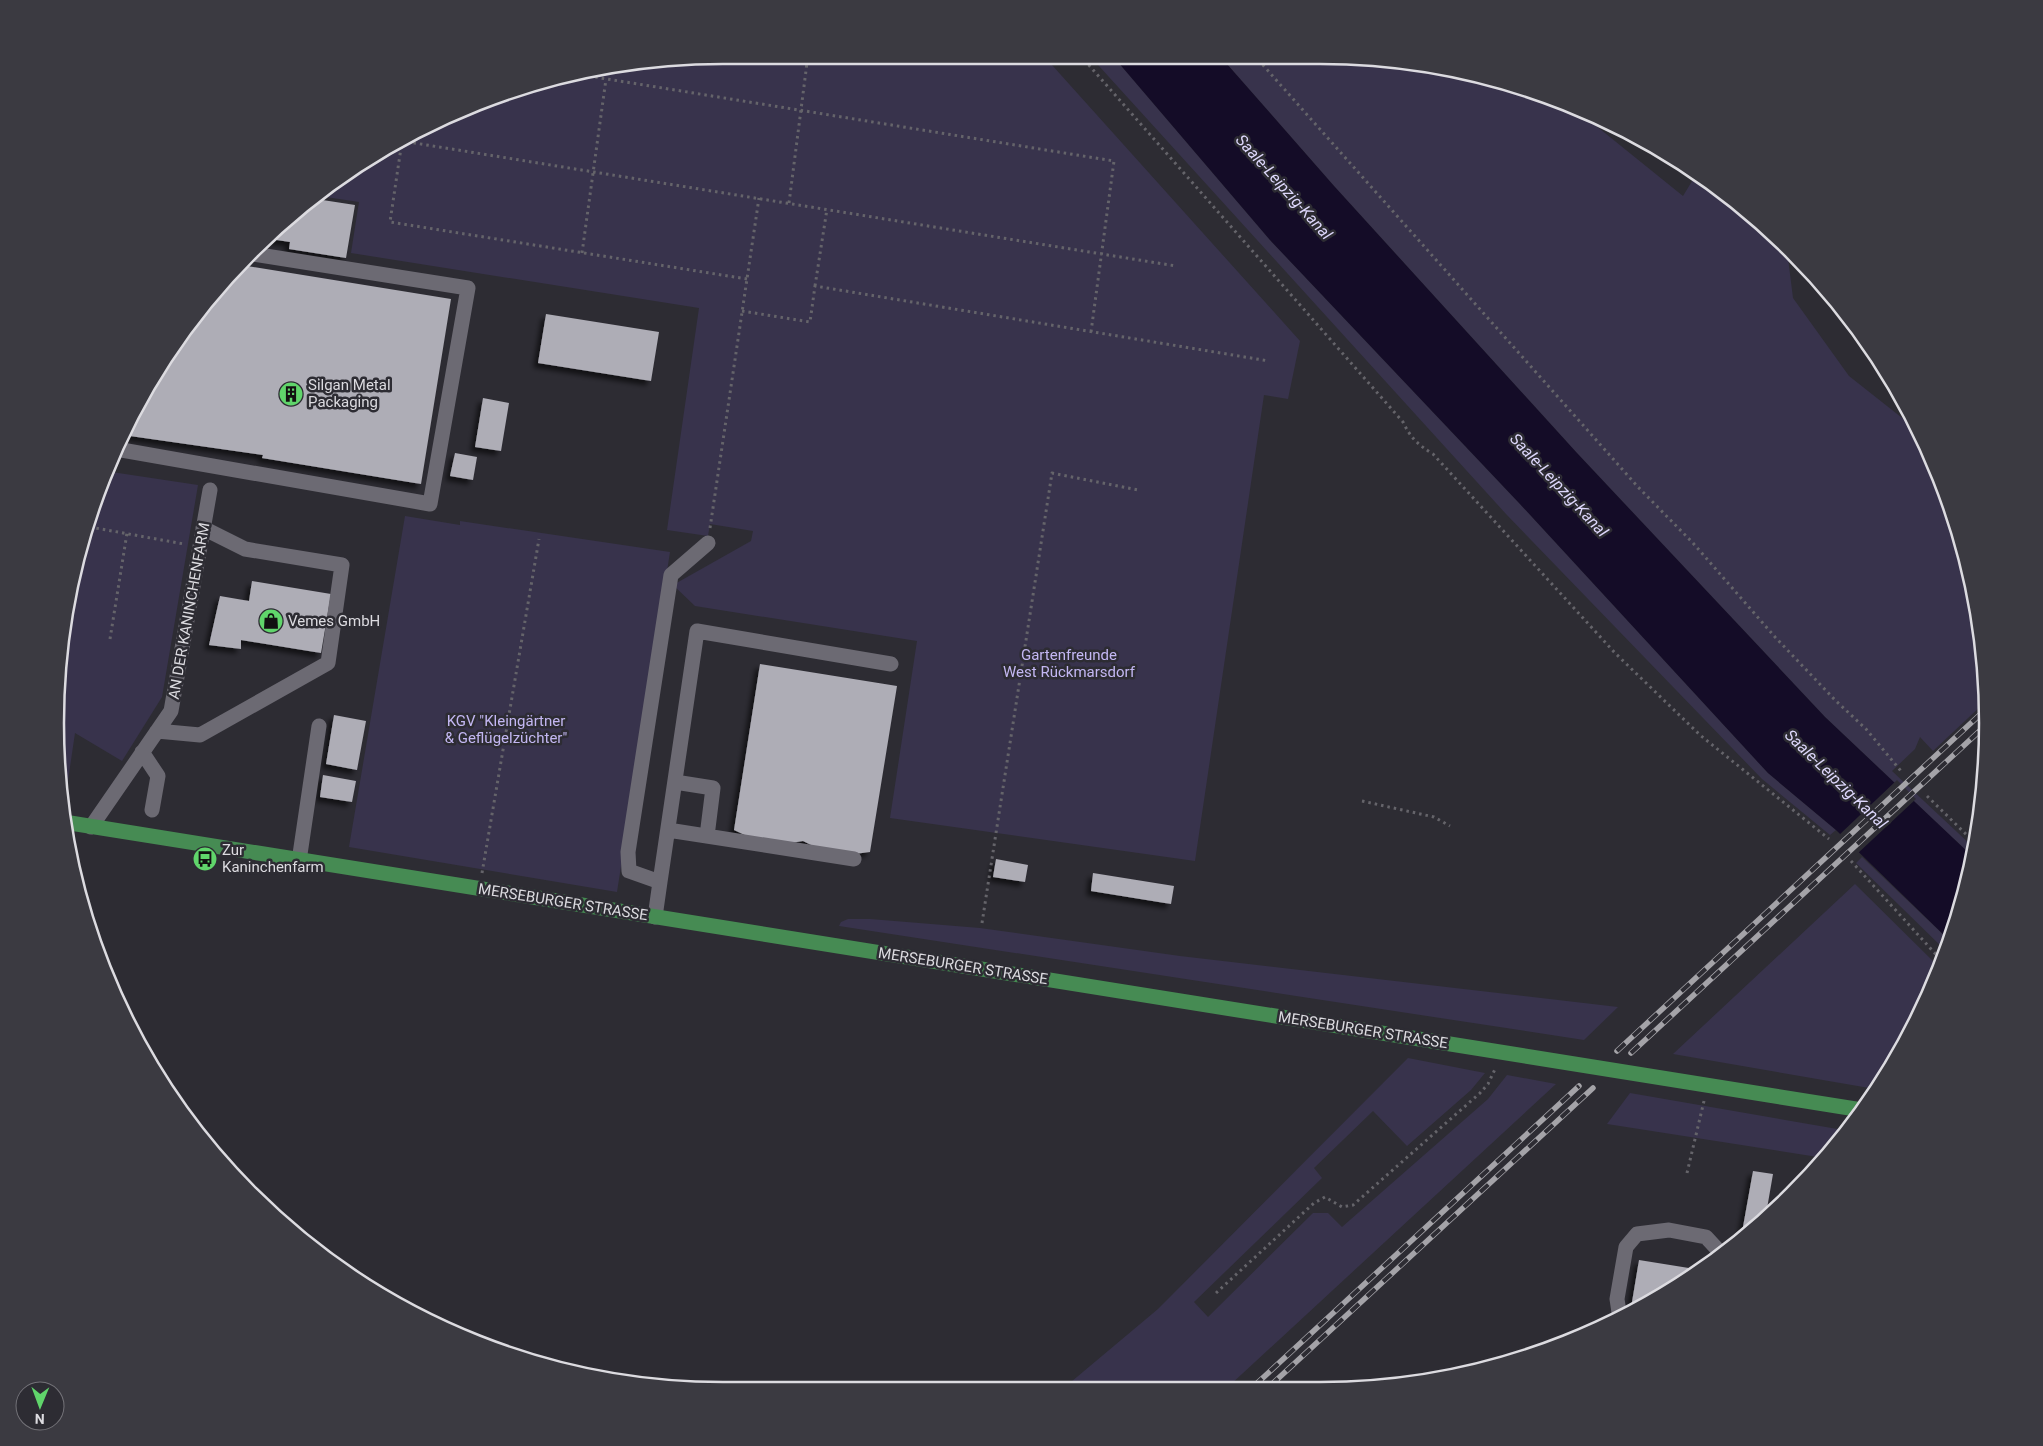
<svg xmlns="http://www.w3.org/2000/svg" width="2043" height="1446" font-family="Roboto,sans-serif">
<style>
.green{fill:#38334c}
.water{fill:#140c27}
.pier{fill:#2d2c33}
.building{fill:#aeadb6;filter:url(#shadow)}
.lines{fill:none;stroke-linecap:round;stroke-linejoin:round}
.path{stroke:#65646a;stroke-width:3;stroke-dasharray:2.5 4;stroke-linecap:butt}
.minor{stroke:#6c6a73;stroke-width:15}
.major{stroke:#468b53;stroke-width:15}
.rail-casing{stroke:#a4a3a8;stroke-width:5.5}
.rail{stroke:#2d2c33;stroke-width:4;stroke-dasharray:11;stroke-linecap:butt}
.labels{text-anchor:middle;dominant-baseline:central;stroke-width:5;stroke-linejoin:round;paint-order:stroke}
.poi-label{font-size:15px;fill:#dcdbe0;stroke:#2d2c33;text-anchor:start}
.street-label{font-size:15px;fill:#dcdbe0;stroke:#2d2c33}
.park-label{font-size:15px;fill:#c3b7f2;stroke:#2d2c33}
.water-label{font-size:16px;font-style:italic;fill:#ddd7fb;stroke:#2d2c33}
.rim{fill:none;stroke:#dcdbe0;stroke-width:2.5}
</style>
<defs>
<filter id="shadow"><feDropShadow dx="-4.5" dy="4.5" stdDeviation="2.5" flood-color="#0009"/></filter>
</defs>
<rect width="100%" height="100%" fill="#2d2c33"/>
<path class="green" d="M 723,55 L 1043,55 L 1300,341 L 1288,399 L 1264,395 L 1195,861 L 890,818 L 917,641 L 695,606 L 673,585 L 751,541 L 753,531 L 710,524 L 708,536 L 667,530 L 699,308 L 351,253 L 359,202 L 319,196 L 352,167 L 467,106 L 550,78 Z
M 1089,55 L 1112,55 L 1270,240 L 1520,504 L 1768,773 L 1836,830 L 1830,835 L 1762,779 L 1506,514 Z
M 1219,55 L 1320,55 L 1451,68 L 1569,104 L 1683,196 L 1697,173 L 1727,193 L 1787,250 L 1793,298 L 1849,376 L 1906,421 L 1913,421 L 1952,508 L 1982,636 L 1984,703 L 1933,751 L 1920,737 L 1915,749 L 1892,771 L 1973,847 L 1972,856 L 1825,717 L 1576,452 L 1334,186 Z
M 105,471 L 198,485 L 162,697 L 122,761 L 75,733 L 65,801 L 61,801 L 56,766 L 61,636 Z
M 405,516 L 460,525 L 460,521 L 670,552 L 617,892 L 349,847 Z
M 1862,857 L 1949,940 L 1945,950 L 1856,863 Z
M 1855,884 L 1939,967 L 1919,1018 L 1875,1089 L 1673,1054 Z
M 848,919 L 870,919 L 980,928 L 1180,956 L 1618,1007 L 1584,1040 L 839,926 L 841,922 Z
M 1408,1058 L 1485,1073 L 1471,1090 L 1407,1146 L 1373,1111 L 1314,1168 L 1322,1178 L 1194,1302 L 1208,1317 L 1313,1213 L 1328,1213 L 1342,1227 L 1488,1099 L 1507,1075 L 1556,1084 L 1229,1386 L 1065,1387 L 1158,1309 Z
M 1630,1093 L 1849,1131 L 1824,1158 L 1607,1124 Z"/>
<path class="water" d="M 1112,55 L 1219,55 L 1334,186 L 1576,452 L 1825,717 L 1972,856 L 1965,896 L 1949,940 L 1836,830 L 1768,773 L 1520,504 L 1270,240 Z"/>
<path class="pier" d="M 1897,780 L 1916,799 L 1857,854 L 1838,836 Z"/>
<path class="building" d="M 316,199 L 355,205 L 346,258 L 289,249 L 290,242 L 270,239 Z
M 241,265 L 451,299 L 421,484 L 262,458 L 263,455 L 123,435 L 167,352 L 221,283 Z
M 546,314 L 659,332 L 651,381 L 538,363 Z
M 483,398 L 509,403 L 501,451 L 475,447 Z
M 455,453 L 477,457 L 473,480 L 450,476 Z
M 252,581 L 331,594 L 321,653 L 241,640 L 241,649 L 209,645 L 220,596 L 249,601 Z
M 760,664 L 897,686 L 870,852 L 854,854 L 819,849 L 803,841 L 785,844 L 749,837 L 734,830 Z
M 334,715 L 366,721 L 357,770 L 326,764 Z
M 323,775 L 356,781 L 352,802 L 320,797 Z
M 996,859 L 1028,865 L 1025,882 L 993,877 Z
M 1093,873 L 1174,886 L 1171,904 L 1091,891 Z
M 1753,1171 L 1773,1174 L 1765,1220 L 1741,1238 Z
M 1639,1260 L 1695,1269 L 1636,1309 L 1631,1308 Z"/>
<g class="lines">
<path class="path" d="M 1080,55 L 1403,422 C 1410,437 1418,445 1433,454 L 1615,653 L 1700,735 L 1829,839
M 1254,55 L 1638,487 L 1693,543 L 1775,637 L 1835,700 L 1866,729 L 1901,771
M 576,74 L 1114,161 L 1091,332
M 789,203 L 808,55
M 582,253 L 606,79
M 747,279 L 390,222 L 402,141 L 1176,266
M 815,286 L 827,209
M 742,311 L 810,322 L 815,286 L 1269,361
M 90,527 L 184,544
M 710,528 L 759,198
M 110,639 L 127,533
M 1927,796 L 1974,842
M 1362,801 L 1434,817 L 1450,826
M 1851,861 L 1941,960
M 482,873 L 539,539
M 982,923 L 1052,473 L 1138,490
M 1687,1173 L 1704,1101
M 1216,1293 L 1314,1203 L 1325,1197 L 1342,1207 L 1353,1205 L 1480,1093 L 1488,1084 L 1496,1067"/>
<path class="minor" d="M 116,449 L 430,504 L 468,288 L 253,254
M 157,731 L 200,735 L 328,663 L 342,565 L 245,549 L 203,528
M 142,752 L 158,776 L 152,810
M 675,782 L 713,788 L 707,836
M 91,827 L 171,711 L 210,490
M 668,830 L 854,859
M 299,861 L 319,726
M 660,882 L 697,631 L 891,664
M 655,917 L 660,882 L 629,871 L 628,852 L 671,575 L 708,543
M 1620,1319 L 1617,1299 L 1626,1247 L 1637,1234 L 1669,1230 L 1706,1237 L 1718,1250 L 1718,1254"/>
<path class="major" d="M 64,822 L 1862,1110"/>
<defs>
<path id="rail" d="M 1617,1051 L 1985,710
M 1631,1053 L 1985,726
M 1254,1386 L 1579,1086
M 1270,1386 L 1593,1088"/>
</defs>
<use href="#rail" class="rail-casing"/>
<use href="#rail" class="rail"/>
</g>
<defs>
<symbol id="building-disc" viewBox="-11 -11 22 22"><circle r="9.5" fill="#60d56b" stroke="#2d2c33"/><path d="M-4-6H4V6H1V3H-1V6H-4ZM-2.5-4.3h1.7v1.8h-1.7ZM.8-4.3h1.7v1.8H.8ZM-2.5-1h1.7V.8h-1.7ZM.8-1h1.7V.8H.8Z" fill="#111"/></symbol>
<symbol id="shop-disc" viewBox="-11 -11 22 22"><circle r="9.5" fill="#60d56b" stroke="#2d2c33"/><path d="M-5-2.5h2.3a2.7 3.5 0 0 1 5.4 0H5L5.5 6h-11ZM-1.5-2.5h3a1.5 2.3 0 0 0-3 0Z" fill="#111"/></symbol>
<symbol id="bus-disc" viewBox="-11 -11 22 22"><circle r="9.5" fill="#60d56b" stroke="#2d2c33"/><path d="M-5-6H5V4H4V6H2V4H-2V6H-4V4H-5ZM-3.5-4V0h7V-4ZM-3.5 1.2v1.5H-2V1.2ZM2 1.2v1.5H3.5V1.2Z" fill="#111"/></symbol>
</defs>
<g fill-rule="evenodd">
<use href="#building-disc" x="277" y="380" width="28" height="28"/>
<use href="#shop-disc" x="257" y="607" width="28" height="28"/>
<use href="#bus-disc" x="191" y="845" width="28" height="28"/>
</g>
<g class="labels">
<g class="poi-label">
<text x="308" y="385">Silgan Metal<tspan x="308" dy="17">Packaging</tspan></text>
<text x="288" y="621">Vemes GmbH</text>
<text x="222" y="850">Zur<tspan x="222" dy="17">Kaninchenfarm</tspan></text>
</g>
<g class="street-label">
<text transform="translate(189 611) rotate(-80)">AN DER KANINCHENFARM</text>
<text transform="translate(563 902) rotate(9)">MERSEBURGER STRASSE</text>
<text transform="translate(963 966) rotate(9)">MERSEBURGER STRASSE</text>
<text transform="translate(1363 1030) rotate(9)">MERSEBURGER STRASSE</text>
</g>
<g class="park-label">
<text x="1069" y="655">Gartenfreunde<tspan x="1069" dy="17">West Rückmarsdorf</tspan></text>
<text x="506" y="721">KGV "Kleingärtner<tspan x="506" dy="17">&amp; Geflügelzüchter"</tspan></text>
</g>
<g class="water-label">
<text transform="translate(1284 187) rotate(48)">Saale-Leipzig-Kanal</text>
<text transform="translate(1559 485) rotate(47)">Saale-Leipzig-Kanal</text>
<text transform="translate(1836 779) rotate(44)">Saale-Leipzig-Kanal</text>
</g>
</g>
<path d="M0 0H2043V1446H0ZM723 64H1320A659 659 0 0 1 1979 723V723A659 659 0 0 1 1320 1382H723A659 659 0 0 1 64 723V723A659 659 0 0 1 723 64Z" fill="#3b3a41" fill-rule="evenodd"/>
<path class="rim" d="M723 64H1320A659 659 0 0 1 1979 723V723A659 659 0 0 1 1320 1382H723A659 659 0 0 1 64 723V723A659 659 0 0 1 723 64Z"/>
<g transform="translate(40 1406) rotate(181)"><circle r="24" fill="#2d2c33" stroke="#737278"/>
<path d="M0-4L9 19L0 12L-9 19Z" fill="#60d56b"/>
<text y="-8" font-size="14" font-weight="bold" text-anchor="middle" fill="#dcdbe0">N</text>
</g>
</svg>
